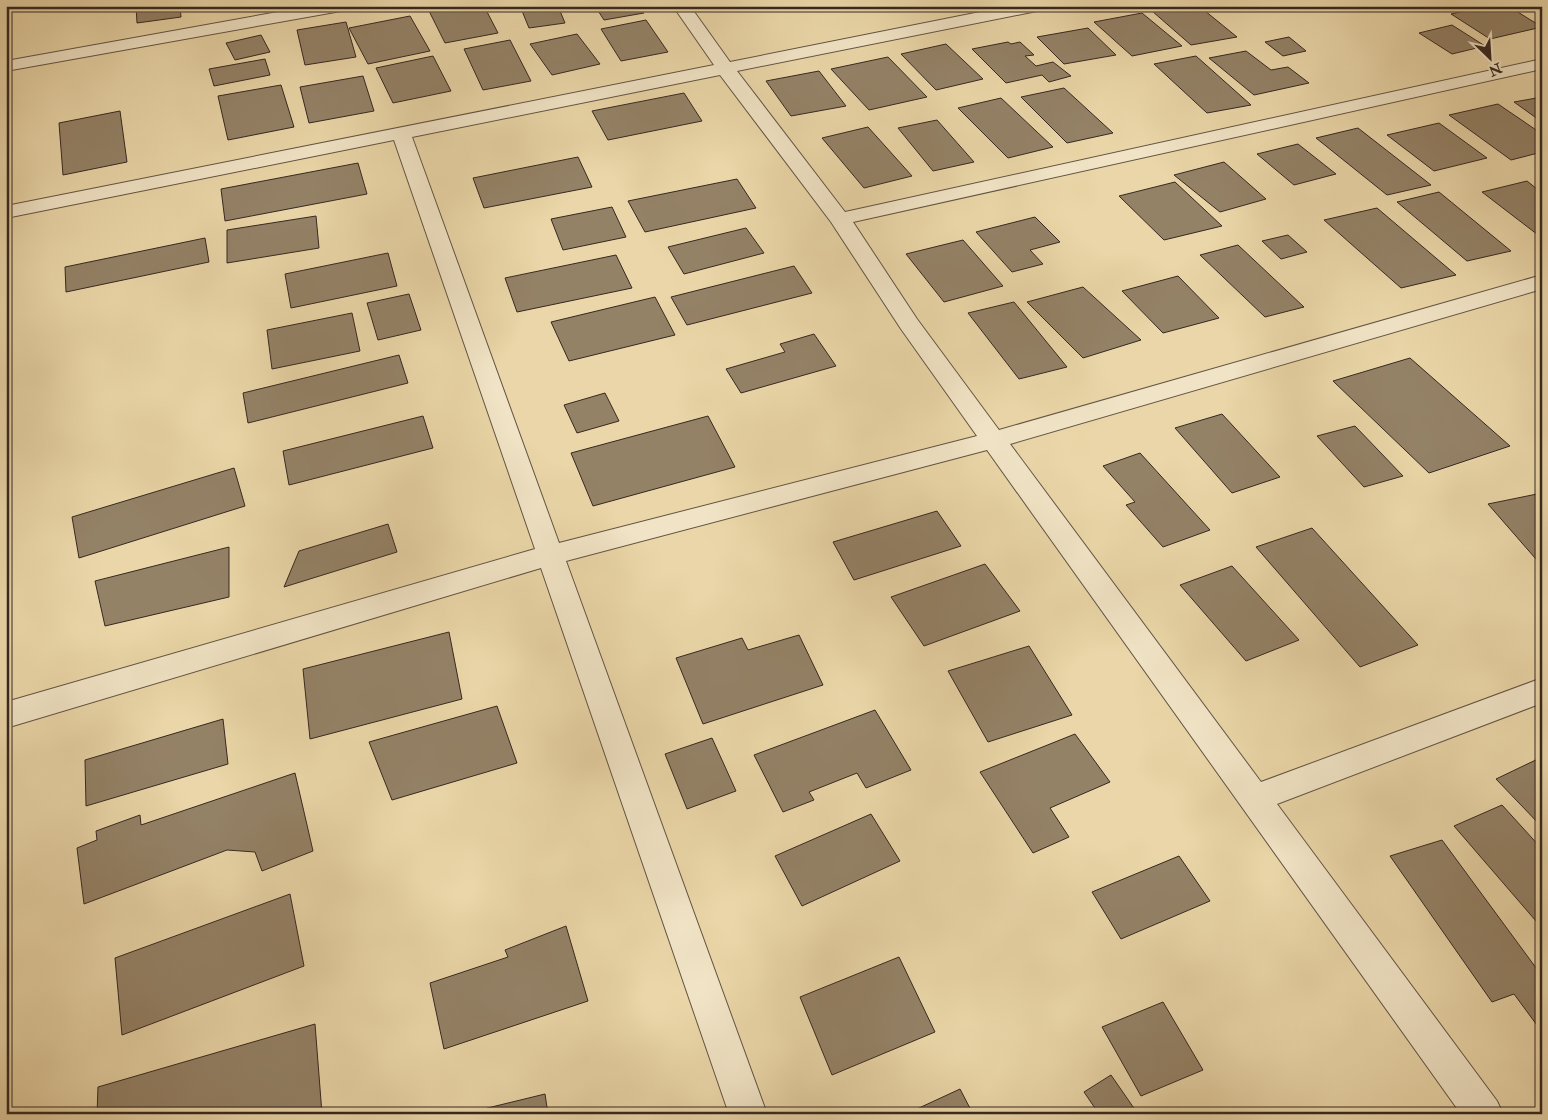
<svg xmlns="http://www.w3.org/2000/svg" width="1548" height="1120" font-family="'IM FELL Double Pica',serif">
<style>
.building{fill:#948267;stroke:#362821}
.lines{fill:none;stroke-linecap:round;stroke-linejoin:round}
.minor-casing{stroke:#635443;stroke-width:2}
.minor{fill:#f1e4c6;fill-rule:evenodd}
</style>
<rect width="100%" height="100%" fill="#ead6a8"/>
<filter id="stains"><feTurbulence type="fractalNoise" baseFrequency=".004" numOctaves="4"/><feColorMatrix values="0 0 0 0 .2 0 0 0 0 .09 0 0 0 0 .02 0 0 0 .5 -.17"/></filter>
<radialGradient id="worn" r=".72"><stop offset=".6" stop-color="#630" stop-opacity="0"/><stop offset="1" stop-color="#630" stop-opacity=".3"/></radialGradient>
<path class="building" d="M 136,6 L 180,6 L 181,17 L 137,23 Z
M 455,6 L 484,6 L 498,33 L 445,43 L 429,11 Z
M 520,6 L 558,6 L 565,23 L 529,28 Z
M 595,6 L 639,6 L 644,13 L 604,20 Z
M 1178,6 L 1199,6 L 1237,37 L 1191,45 L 1152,11 Z
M 1488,6 L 1508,6 L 1542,27 L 1490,39 L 1451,14 Z
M 1142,13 L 1182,46 L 1132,56 L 1094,22 Z
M 410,16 L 430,51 L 368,64 L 349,28 Z
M 646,20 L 668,52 L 621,61 L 601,29 Z
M 346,22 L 356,57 L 305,65 L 297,30 Z
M 1452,25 L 1485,46 L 1452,54 L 1419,33 Z
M 1088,28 L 1116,55 L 1064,64 L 1037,37 Z
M 577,34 L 600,64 L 552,75 L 530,44 Z
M 261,35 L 270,52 L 235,60 L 226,43 Z
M 1289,37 L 1306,51 L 1283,56 L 1265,42 Z
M 510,40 L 531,81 L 483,90 L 464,49 Z
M 1008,42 L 1011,44 L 1020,42 L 1034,55 L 1025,56 L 1036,66 L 1053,62 L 1071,76 L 1049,82 L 1042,75 L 1006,83 L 972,49 Z
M 946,44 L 983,79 L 936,90 L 901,54 Z
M 1246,51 L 1271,70 L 1288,67 L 1309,83 L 1254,95 L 1209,58 Z
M 433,56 L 451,91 L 393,103 L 376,68 Z
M 1196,56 L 1251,105 L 1207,113 L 1154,64 Z
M 888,57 L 927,97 L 869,110 L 831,69 Z
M 265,59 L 270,75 L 214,86 L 209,69 Z
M 819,71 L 846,106 L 791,116 L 766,81 Z
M 363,76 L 374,111 L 309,123 L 300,87 Z
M 281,85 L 294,127 L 228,140 L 218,96 Z
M 1064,88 L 1113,133 L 1067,143 L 1021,97 Z
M 684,93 L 702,121 L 608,140 L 592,111 Z
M 1542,97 L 1542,122 L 1514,102 Z
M 1001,98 L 1053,147 L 1008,158 L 958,108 Z
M 1498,104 L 1542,134 L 1542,152 L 1511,160 L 1449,115 Z
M 120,111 L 127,162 L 63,175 L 59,123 Z
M 937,120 L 974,162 L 933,171 L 898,128 Z
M 1439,123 L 1487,158 L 1434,171 L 1387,135 Z
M 868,127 L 912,176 L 864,188 L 822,138 Z
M 1358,128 L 1431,185 L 1387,195 L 1316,138 Z
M 1298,144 L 1336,174 L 1294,185 L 1257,154 Z
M 578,157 L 592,187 L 484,208 L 473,178 Z
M 1224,162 L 1266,199 L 1220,212 L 1174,175 Z
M 358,163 L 367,194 L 225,221 L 221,189 Z
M 737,179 L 756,208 L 645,232 L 628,201 Z
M 1527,181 L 1542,193 L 1542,238 L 1482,192 Z
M 1175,182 L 1222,226 L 1164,240 L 1119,196 Z
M 1439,192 L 1511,251 L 1467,261 L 1397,202 Z
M 612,207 L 626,237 L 563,250 L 551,219 Z
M 1377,208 L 1456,275 L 1401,288 L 1324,220 Z
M 316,216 L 319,248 L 227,263 L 227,230 Z
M 1035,217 L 1060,242 L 1030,250 L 1043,264 L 1012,272 L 976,232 Z
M 746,228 L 764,253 L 684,274 L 668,247 Z
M 1288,235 L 1307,252 L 1281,259 L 1262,241 Z
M 205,238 L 209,262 L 66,292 L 65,267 Z
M 963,240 L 1003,286 L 944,302 L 906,254 Z
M 1238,245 L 1304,307 L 1265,317 L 1200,255 Z
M 388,253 L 397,286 L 291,308 L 285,274 Z
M 616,255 L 632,288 L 517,312 L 505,278 Z
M 794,266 L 812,293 L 687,325 L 671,297 Z
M 1178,276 L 1219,318 L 1163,333 L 1122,291 Z
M 1083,287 L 1141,340 L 1083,358 L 1027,302 Z
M 409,294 L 421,330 L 378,340 L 367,303 Z
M 655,297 L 675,335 L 569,361 L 551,322 Z
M 1014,302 L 1067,367 L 1019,379 L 968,313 Z
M 352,313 L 360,351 L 272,369 L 267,330 Z
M 814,334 L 836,366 L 741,393 L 726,369 L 785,352 L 780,344 Z
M 399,355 L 408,383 L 248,423 L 243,393 Z
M 1410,358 L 1510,446 L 1429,473 L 1333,381 Z
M 605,393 L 619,421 L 577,433 L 564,405 Z
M 1222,414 L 1280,477 L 1232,493 L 1175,428 Z
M 423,416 L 433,448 L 289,485 L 283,451 Z
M 708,416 L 735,467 L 593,506 L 571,453 Z
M 1355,426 L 1403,476 L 1364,487 L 1317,436 Z
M 1140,453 L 1210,530 L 1163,547 L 1126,505 L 1135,502 L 1103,466 Z
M 234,468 L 245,506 L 79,558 L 72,517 Z
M 1542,493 L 1542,566 L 1488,504 Z
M 937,511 L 961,546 L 854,580 L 833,542 Z
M 388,524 L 397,552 L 284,587 L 299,551 Z
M 1312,528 L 1418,645 L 1360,667 L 1256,547 Z
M 229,547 L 229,597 L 105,626 L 95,581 Z
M 985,564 L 1020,611 L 924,646 L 891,597 Z
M 1232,566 L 1299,640 L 1246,661 L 1180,585 Z
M 449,632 L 462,699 L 310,739 L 303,669 Z
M 799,635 L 823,685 L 703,724 L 676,658 L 742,638 L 748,650 Z
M 1029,646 L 1072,715 L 988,742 L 948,671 Z
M 497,706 L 517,763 L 392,800 L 369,742 Z
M 875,710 L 911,770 L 866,788 L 857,773 L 809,792 L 814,800 L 783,812 L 754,755 Z
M 223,719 L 228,764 L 86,806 L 85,760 Z
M 1075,734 L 1110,782 L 1050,808 L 1069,837 L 1033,853 L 980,772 Z
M 712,738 L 736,791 L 687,809 L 665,754 Z
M 1542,757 L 1542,827 L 1496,779 Z
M 295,773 L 313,851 L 262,871 L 255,852 L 227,850 L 84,904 L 77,848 L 97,840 L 96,831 L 140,815 L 141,825 Z
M 1502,805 L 1542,849 L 1542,928 L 1454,826 Z
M 871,814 L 900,861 L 802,906 L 775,856 Z
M 1442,840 L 1542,976 L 1542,1032 L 1514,994 L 1492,1002 L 1390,856 Z
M 1179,856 L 1210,901 L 1121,939 L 1092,892 Z
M 290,894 L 304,966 L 122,1035 L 115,958 Z
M 566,926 L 588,1001 L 444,1049 L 430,983 L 508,957 L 505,950 Z
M 899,957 L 935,1032 L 832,1075 L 800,997 Z
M 1163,1002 L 1203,1070 L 1141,1096 L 1102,1027 Z
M 315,1024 L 322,1114 L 97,1114 L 98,1087 Z
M 1111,1075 L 1138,1114 L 1099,1114 L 1084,1092 Z
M 960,1089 L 973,1114 L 906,1114 Z
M 545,1094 L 548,1114 L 463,1114 Z"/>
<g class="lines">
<defs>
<path id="minor" d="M 311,6 L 349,6 L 347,10 L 341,11 L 6,71 L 6,61 Z
M 673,6 L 690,6 L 730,62 L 1010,6 L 1045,6 L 1043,10 L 1037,11 L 737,71 L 845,212 L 1542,59 L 1542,69 L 853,222 L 917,319 L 999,430 L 1542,275 L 1542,289 L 1010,444 L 1261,782 L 1542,678 L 1542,703 L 1277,804 L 1497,1101 L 1503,1114 L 1461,1114 L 987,450 L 566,561 L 767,1114 L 729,1114 L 541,568 L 6,728 L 6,702 L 535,549 L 394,140 L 6,218 L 6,206 L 714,65 ZM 720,75 L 831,222 L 901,329 L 977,436 L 559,543 L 412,137 Z"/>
</defs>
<use href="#minor" class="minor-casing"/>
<use href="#minor" class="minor"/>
</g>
<rect width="1548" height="1120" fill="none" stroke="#ead6a8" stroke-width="25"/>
<rect x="8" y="8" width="1533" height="1105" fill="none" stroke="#362821" stroke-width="2.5"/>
<rect x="12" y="12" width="1523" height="1095" fill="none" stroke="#362821"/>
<g transform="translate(1490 58) rotate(155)" stroke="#f1e4c6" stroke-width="4" paint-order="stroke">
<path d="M0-4L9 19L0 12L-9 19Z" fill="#362821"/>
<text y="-8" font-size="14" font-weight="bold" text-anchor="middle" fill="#362821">N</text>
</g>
<rect width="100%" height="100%" filter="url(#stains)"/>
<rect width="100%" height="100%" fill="url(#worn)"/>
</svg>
